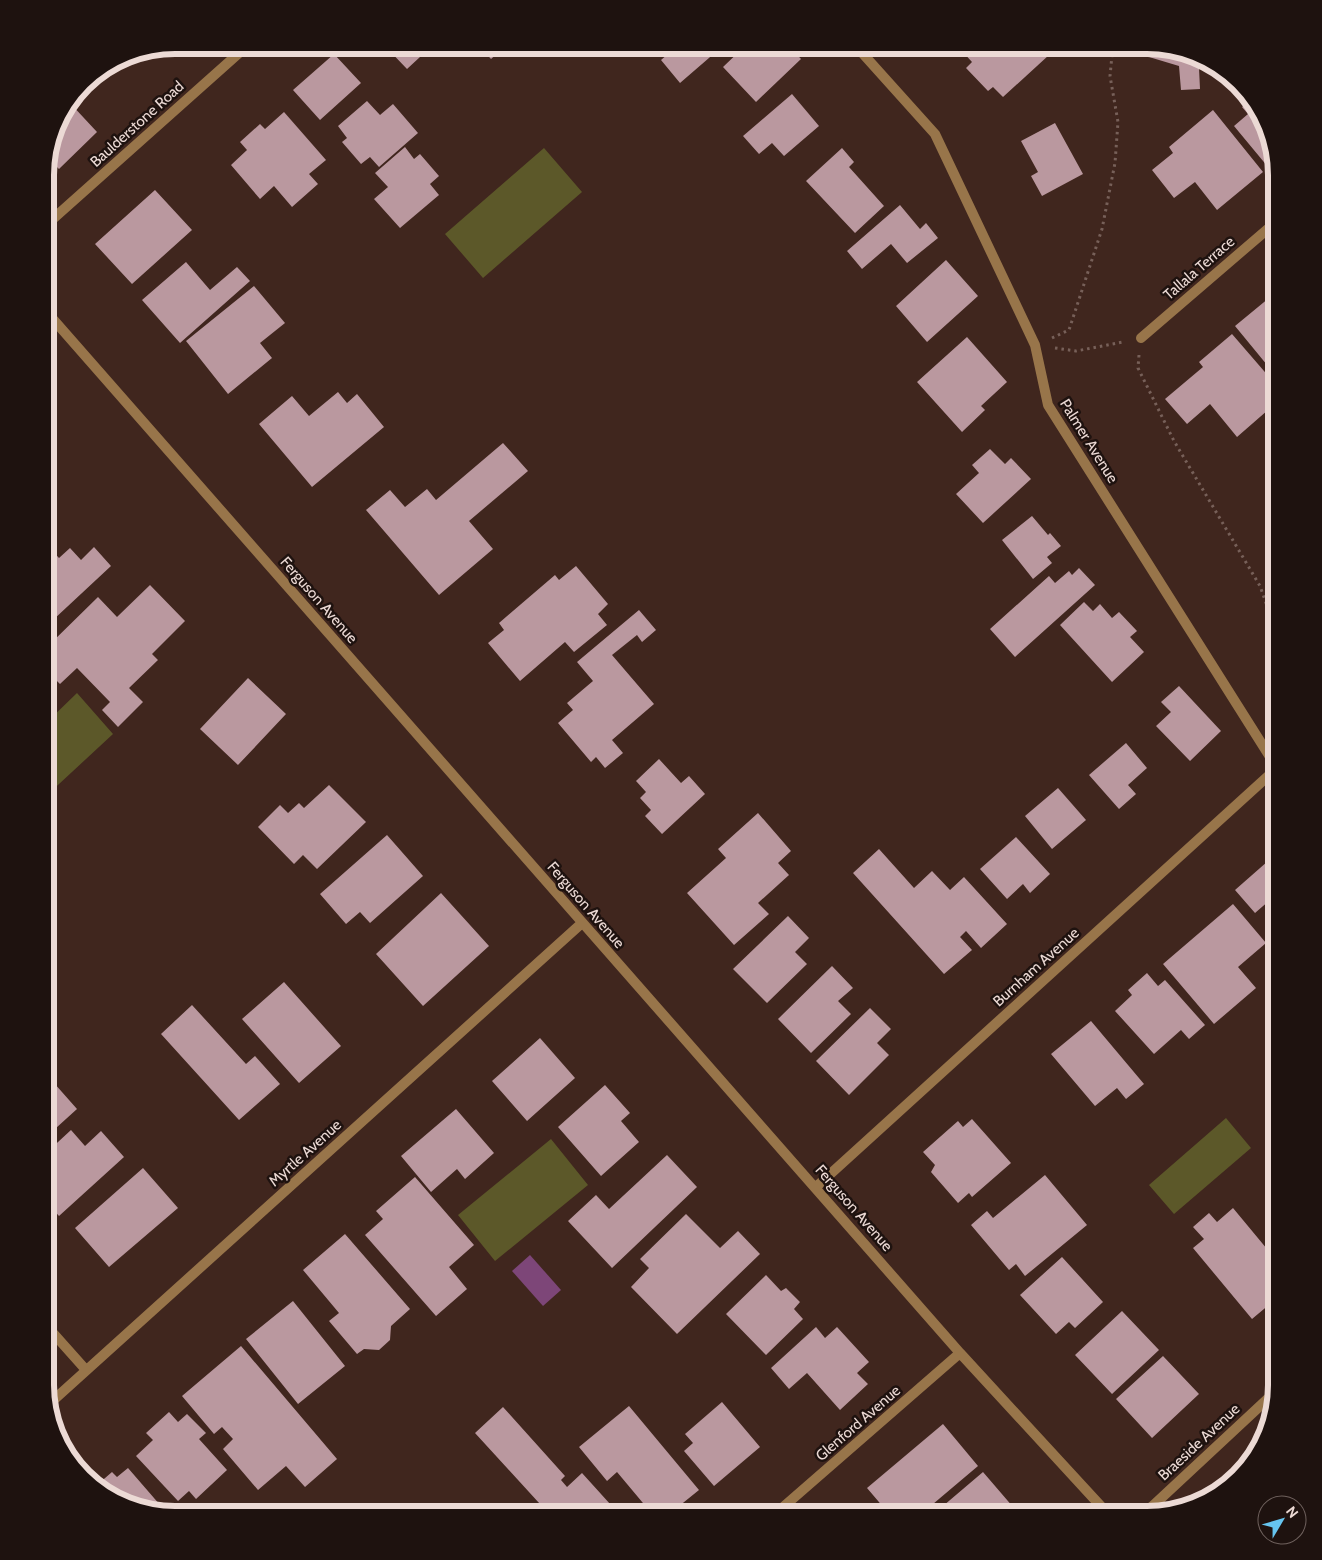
<svg xmlns="http://www.w3.org/2000/svg" width="1322" height="1560" font-family="Cabin,sans-serif">
<style>
.green{fill:#5c5829}
.water{fill:#7d4678}
.building{fill:#ba989f}
.lines{fill:none;stroke-linecap:round;stroke-linejoin:round}
.path{stroke:#776059;stroke-width:3;stroke-dasharray:2.5 4;stroke-linecap:butt}
.street{stroke:#98754a;stroke-width:10}
.labels{text-anchor:middle;dominant-baseline:central;stroke-width:5;stroke-linejoin:round;paint-order:stroke}
.street-label{font-size:15px;fill:#ecdad5;stroke:#1e120f}
.rim{fill:none;stroke:#ecdad5;stroke-width:6}
</style>
<rect width="100%" height="100%" fill="#40261e"/>
<path class="green" d="M 544,148 L 582,192 L 483,278 L 445,234 Z
M 77,693 L 113,734 L 45,797 L 45,724 Z
M 1226,1118 L 1251,1148 L 1174,1214 L 1149,1185 Z
M 551,1139 L 588,1185 L 495,1261 L 458,1215 Z"/>
<path class="water" d="M 530,1255 L 561,1290 L 543,1306 L 512,1271 Z"/>
<path class="building" d="M 384,45 L 433,45 L 407,69 Z
M 478,45 L 507,45 L 491,59 Z
M 673,45 L 724,45 L 680,83 L 661,60 L 675,48 Z
M 746,45 L 788,45 L 801,59 L 756,102 L 723,67 Z
M 966,45 L 1008,45 L 1017,55 L 1027,45 L 1040,45 L 1049,55 L 1003,97 L 993,87 L 988,91 L 966,68 L 972,62 L 961,50 Z
M 1152,45 L 1207,61 L 1199,68 L 1200,89 L 1181,90 L 1179,66 L 1149,57 Z
M 334,54 L 361,83 L 320,120 L 293,90 Z
M 792,94 L 819,126 L 784,156 L 772,143 L 759,154 L 743,136 Z
M 1252,99 L 1270,133 L 1275,161 L 1268,167 L 1234,126 L 1248,114 L 1242,107 Z
M 367,101 L 380,115 L 393,104 L 418,133 L 379,167 L 370,157 L 361,164 L 342,142 L 347,138 L 338,126 Z
M 70,103 L 97,132 L 59,169 L 48,158 L 59,117 Z
M 1213,110 L 1263,172 L 1217,210 L 1195,182 L 1174,198 L 1152,170 L 1173,153 L 1169,147 Z
M 284,112 L 326,160 L 309,174 L 318,184 L 292,207 L 274,186 L 260,199 L 231,165 L 247,150 L 240,142 L 260,124 L 265,129 Z
M 1055,123 L 1083,174 L 1042,196 L 1031,176 L 1038,172 L 1021,141 Z
M 405,147 L 414,159 L 420,154 L 439,176 L 430,184 L 439,195 L 400,228 L 374,199 L 388,187 L 375,173 Z
M 842,148 L 854,162 L 849,167 L 884,206 L 855,233 L 806,181 Z
M 155,190 L 192,230 L 132,284 L 95,244 Z
M 900,205 L 920,229 L 926,223 L 938,238 L 907,263 L 891,244 L 862,269 L 847,251 Z
M 946,260 L 978,296 L 927,342 L 896,306 Z
M 186,262 L 210,290 L 237,267 L 250,281 L 180,343 L 142,300 Z
M 254,286 L 285,323 L 260,343 L 272,358 L 228,394 L 186,341 Z
M 1275,293 L 1277,296 L 1277,377 L 1235,326 Z
M 1232,334 L 1277,386 L 1277,402 L 1237,437 L 1210,404 L 1187,424 L 1165,399 L 1203,367 L 1199,362 Z
M 967,337 L 1007,382 L 981,406 L 985,410 L 962,432 L 917,382 Z
M 338,392 L 347,403 L 357,394 L 384,427 L 312,487 L 259,424 L 292,396 L 309,416 Z
M 503,443 L 528,471 L 469,521 L 493,549 L 439,595 L 366,510 L 390,490 L 405,507 L 427,489 L 436,500 Z
M 990,449 L 1005,464 L 1011,458 L 1031,479 L 983,523 L 956,494 L 979,473 L 972,465 Z
M 1032,516 L 1048,535 L 1050,533 L 1061,546 L 1047,557 L 1052,563 L 1033,579 L 1002,540 Z
M 45,543 L 59,558 L 70,548 L 81,560 L 94,547 L 111,566 L 53,620 L 45,612 Z
M 1277,561 L 1277,582 L 1268,566 Z
M 576,566 L 608,604 L 598,614 L 607,625 L 574,652 L 565,642 L 520,681 L 488,643 L 504,630 L 499,623 L 555,575 L 559,580 Z
M 1079,568 L 1095,585 L 1015,657 L 990,629 L 1049,576 L 1055,583 L 1069,571 L 1072,575 Z
M 150,585 L 185,621 L 152,654 L 158,660 L 129,688 L 143,702 L 118,727 L 102,710 L 110,702 L 77,668 L 60,684 L 45,669 L 45,649 L 98,597 L 117,617 Z
M 1084,602 L 1093,611 L 1100,604 L 1112,618 L 1119,612 L 1137,631 L 1130,637 L 1144,652 L 1112,682 L 1060,625 Z
M 639,610 L 656,630 L 642,642 L 637,635 L 612,655 L 654,704 L 612,740 L 623,753 L 605,768 L 596,757 L 591,762 L 558,723 L 573,710 L 567,703 L 593,681 L 577,662 Z
M 248,678 L 286,714 L 238,765 L 200,729 Z
M 1179,686 L 1221,731 L 1190,761 L 1156,726 L 1171,712 L 1161,702 Z
M 1126,743 L 1147,768 L 1128,785 L 1136,794 L 1119,809 L 1089,775 Z
M 659,759 L 681,783 L 689,776 L 705,794 L 662,834 L 645,816 L 651,810 L 640,798 L 646,792 L 636,781 Z
M 329,785 L 366,822 L 317,869 L 303,855 L 294,864 L 258,827 L 280,805 L 288,813 L 299,803 L 304,808 Z
M 1058,788 L 1086,820 L 1052,849 L 1025,816 Z
M 758,813 L 791,851 L 778,863 L 789,875 L 758,903 L 769,914 L 734,945 L 687,893 L 726,858 L 718,849 Z
M 387,835 L 423,876 L 370,923 L 360,912 L 346,924 L 320,894 Z
M 1016,837 L 1050,874 L 1030,893 L 1023,884 L 1007,899 L 980,869 Z
M 879,849 L 914,888 L 932,871 L 950,890 L 964,877 L 1007,924 L 981,948 L 966,931 L 960,937 L 972,950 L 944,974 L 853,873 Z
M 1277,853 L 1277,894 L 1255,913 L 1235,890 Z
M 441,893 L 489,946 L 423,1006 L 376,954 Z
M 1233,904 L 1266,943 L 1238,967 L 1256,988 L 1214,1024 L 1163,964 Z
M 788,916 L 809,938 L 795,952 L 807,964 L 767,1003 L 733,969 Z
M 832,966 L 853,988 L 838,1001 L 851,1014 L 811,1053 L 778,1019 Z
M 1147,973 L 1158,986 L 1165,980 L 1205,1025 L 1189,1039 L 1181,1030 L 1154,1054 L 1115,1011 L 1132,995 L 1128,990 Z
M 284,982 L 341,1046 L 299,1083 L 242,1019 Z
M 192,1005 L 246,1064 L 255,1056 L 280,1084 L 239,1120 L 161,1034 Z
M 870,1008 L 891,1029 L 877,1043 L 889,1055 L 849,1095 L 816,1061 Z
M 1091,1021 L 1144,1084 L 1126,1099 L 1117,1088 L 1095,1106 L 1051,1054 Z
M 540,1038 L 575,1078 L 527,1121 L 492,1081 Z
M 54,1083 L 77,1109 L 45,1138 L 45,1091 Z
M 605,1085 L 630,1113 L 621,1121 L 639,1142 L 601,1176 L 558,1127 Z
M 456,1109 L 494,1153 L 465,1179 L 457,1169 L 431,1192 L 401,1156 Z
M 972,1119 L 1011,1163 L 972,1197 L 969,1193 L 958,1203 L 931,1172 L 935,1165 L 923,1152 L 958,1121 L 963,1127 Z
M 71,1130 L 85,1146 L 101,1131 L 124,1157 L 59,1216 L 45,1201 L 45,1154 Z
M 667,1155 L 697,1187 L 612,1268 L 568,1221 L 596,1195 L 609,1209 Z
M 143,1168 L 178,1208 L 109,1267 L 75,1228 Z
M 1045,1175 L 1087,1225 L 1025,1276 L 1016,1264 L 1009,1270 L 971,1225 L 987,1211 L 993,1218 Z
M 415,1177 L 474,1245 L 449,1267 L 467,1289 L 436,1316 L 365,1235 L 383,1219 L 376,1211 Z
M 1233,1208 L 1277,1261 L 1277,1298 L 1252,1319 L 1193,1248 L 1204,1239 L 1193,1227 L 1209,1213 L 1217,1222 Z
M 686,1214 L 720,1248 L 738,1231 L 760,1254 L 677,1334 L 631,1287 L 649,1268 L 640,1259 Z
M 345,1234 L 410,1309 L 391,1326 L 390,1340 L 379,1350 L 364,1349 L 357,1354 L 329,1321 L 339,1313 L 303,1270 Z
M 1062,1257 L 1103,1302 L 1075,1328 L 1069,1322 L 1056,1334 L 1020,1295 Z
M 766,1275 L 781,1291 L 786,1288 L 800,1302 L 794,1309 L 803,1319 L 766,1355 L 726,1314 Z
M 293,1301 L 345,1366 L 298,1404 L 246,1339 Z
M 1122,1311 L 1159,1350 L 1112,1394 L 1075,1355 Z
M 816,1327 L 825,1338 L 837,1327 L 869,1362 L 857,1373 L 868,1384 L 840,1410 L 807,1373 L 789,1389 L 771,1368 Z
M 241,1346 L 337,1459 L 305,1487 L 286,1466 L 258,1490 L 223,1449 L 233,1439 L 222,1427 L 214,1434 L 182,1396 Z
M 1163,1356 L 1199,1394 L 1152,1438 L 1116,1399 Z
M 722,1402 L 760,1447 L 714,1486 L 684,1451 L 693,1443 L 685,1434 Z
M 629,1406 L 699,1490 L 668,1515 L 653,1515 L 617,1472 L 607,1481 L 579,1447 Z
M 503,1407 L 565,1476 L 561,1480 L 567,1487 L 582,1473 L 620,1515 L 550,1515 L 475,1433 Z
M 169,1412 L 178,1422 L 187,1414 L 206,1433 L 199,1439 L 227,1470 L 196,1499 L 189,1491 L 178,1501 L 136,1456 L 153,1440 L 146,1433 Z
M 943,1424 L 978,1466 L 920,1515 L 890,1515 L 867,1488 Z
M 128,1468 L 167,1513 L 117,1501 L 97,1485 L 112,1472 L 117,1477 Z
M 983,1472 L 1020,1515 L 951,1515 L 943,1506 Z
M 538,1508 L 544,1515 L 529,1515 Z"/>
<g class="lines">
<path class="path" d="M 1052,338 L 1069,330 L 1102,229 L 1115,163 L 1118,122 L 1110,76 L 1113,45
M 1055,348 L 1076,351 L 1123,342
M 1139,355 L 1138,368 L 1174,441 L 1260,586 L 1277,634"/>
<path class="street" d="M 45,226 L 248,45
M 45,310 L 960,1353 L 1109,1515
M 1141,338 L 1277,221
M 816,1187 L 1277,768 L 1048,405 L 1035,345 L 935,134 L 855,45
M 45,1324 L 86,1370
M 48,1405 L 582,923
M 774,1515 L 960,1353
M 1143,1515 L 1275,1392"/>
</g>
<g class="labels">
<g class="street-label">
<text transform="translate(137 124) rotate(-42)">Baulderstone Road</text>
<text transform="translate(1199 268) rotate(-41)">Tallala Terrace</text>
<text transform="translate(1089 441) rotate(58)">Palmer Avenue</text>
<text transform="translate(319 600) rotate(49)">Ferguson Avenue</text>
<text transform="translate(586 905) rotate(49)">Ferguson Avenue</text>
<text transform="translate(1036 967) rotate(-42)">Burnham Avenue</text>
<text transform="translate(305 1153) rotate(-42)">Myrtle Avenue</text>
<text transform="translate(854 1208) rotate(49)">Ferguson Avenue</text>
<text transform="translate(858 1423) rotate(-41)">Glenford Avenue</text>
<text transform="translate(1199 1442) rotate(-43)">Braeside Avenue</text>
</g>
</g>
<path d="M0 0H1322V1560H0ZM175 54H1147A121 121 0 0 1 1268 175V1385A121 121 0 0 1 1147 1506H175A121 121 0 0 1 54 1385V175A121 121 0 0 1 175 54Z" fill="#1e120f" fill-rule="evenodd"/>
<path class="rim" d="M175 54H1147A121 121 0 0 1 1268 175V1385A121 121 0 0 1 1147 1506H175A121 121 0 0 1 54 1385V175A121 121 0 0 1 175 54Z"/>
<g transform="translate(1282 1520) rotate(52)"><circle r="24" fill="#1e120f" stroke="#70625e"/>
<path d="M0-4L9 19L0 12L-9 19Z" fill="#66c4ef"/>
<text y="-8" font-size="14" font-weight="bold" text-anchor="middle" fill="#ecdad5">N</text>
</g>
</svg>
